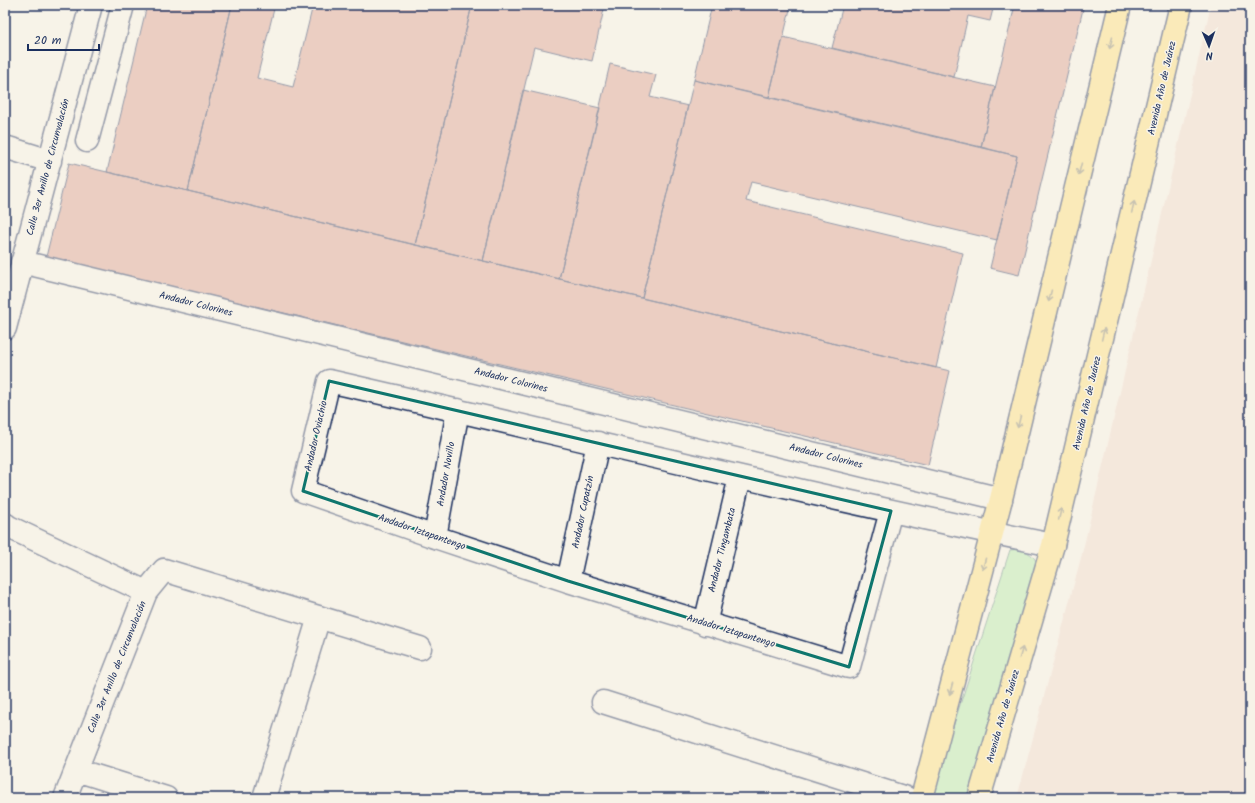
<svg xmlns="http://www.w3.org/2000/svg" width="1255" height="803" font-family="Kalam,sans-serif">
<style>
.built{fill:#efdbcf}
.green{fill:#b5ecae;stroke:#688e86}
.building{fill:#dba396;stroke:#1b2f5e}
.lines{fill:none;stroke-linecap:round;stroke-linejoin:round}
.minor-casing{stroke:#1b2f5e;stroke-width:25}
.major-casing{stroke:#1b2f5e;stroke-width:25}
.minor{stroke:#f7f3e8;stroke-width:22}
.major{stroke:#fde080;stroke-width:22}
.oneway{stroke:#8c886f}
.marked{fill:none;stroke:#0f766e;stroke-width:3;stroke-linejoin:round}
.labels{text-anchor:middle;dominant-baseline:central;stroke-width:3;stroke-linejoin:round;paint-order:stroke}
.street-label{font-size:10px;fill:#1b2f5e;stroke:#f7f3e8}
</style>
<rect width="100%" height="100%" fill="#f7f3e8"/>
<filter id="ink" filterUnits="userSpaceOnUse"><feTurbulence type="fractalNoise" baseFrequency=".025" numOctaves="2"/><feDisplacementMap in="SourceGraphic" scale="8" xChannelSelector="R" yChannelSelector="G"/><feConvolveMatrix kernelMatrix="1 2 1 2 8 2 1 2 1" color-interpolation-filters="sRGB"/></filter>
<g filter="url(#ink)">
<path class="built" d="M 1211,5 L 1250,5 L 1250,798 L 1017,798 L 1082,554 Z"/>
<path class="green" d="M 1020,549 C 1032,554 1036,557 1039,570 L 972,798 L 930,798 L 1010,550 Z"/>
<path class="building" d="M 147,5 L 232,5 L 188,191 L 107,172 Z
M 232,5 L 256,5 L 274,9 L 257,78 L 293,87 L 313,5 L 472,5 L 415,245 L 188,191 Z
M 472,5 L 605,5 L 592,61 L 534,47 L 483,261 L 415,245 Z
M 712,5 L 791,5 L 769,97 L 694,80 Z
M 843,5 L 994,5 L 990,21 L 968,16 L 954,77 L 832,48 Z
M 1015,5 L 1067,5 L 1083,9 L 1019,275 L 990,268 L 1017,156 L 981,147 Z
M 783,37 L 995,87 L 981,147 L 769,97 Z
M 610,64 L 656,75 L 650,97 L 688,106 L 642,298 L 559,279 Z
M 694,80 L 1017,156 L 997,240 L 751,182 L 746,201 L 963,253 L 936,368 L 642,298 Z
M 523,90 L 600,108 L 559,279 L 483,261 Z
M 69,163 L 950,371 L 928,465 L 46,257 Z"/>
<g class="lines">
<defs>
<path id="minor" d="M 87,141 L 123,5
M 5,147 L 50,161
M 22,262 L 1001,499
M 5,328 L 91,5
M 891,511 L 849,667 L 568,581 L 435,537 L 303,491 L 329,381 C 570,436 810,496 1053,545
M 5,524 L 9,527 L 146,592
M 435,537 L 458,410
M 568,581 L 598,443
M 705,624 L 740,477
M 603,702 L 906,798
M 76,770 L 166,798
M 65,798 L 146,592 L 164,570 L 420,648
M 264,798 L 319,617"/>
<path id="major" d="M 922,798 L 1001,499 L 1120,5
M 979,798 L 1053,545 L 1181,5"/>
</defs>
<use href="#minor" class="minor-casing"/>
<use href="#major" class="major-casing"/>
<use href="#minor" class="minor"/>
<use href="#major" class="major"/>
</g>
<defs><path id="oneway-shaft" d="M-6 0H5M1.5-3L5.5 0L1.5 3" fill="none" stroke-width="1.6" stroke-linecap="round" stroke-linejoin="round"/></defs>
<g class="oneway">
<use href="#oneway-shaft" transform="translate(1111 43) rotate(104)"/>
<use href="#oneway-shaft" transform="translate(1080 169) rotate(104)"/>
<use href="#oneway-shaft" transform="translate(1133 207) rotate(-77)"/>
<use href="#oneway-shaft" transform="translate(1050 296) rotate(104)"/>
<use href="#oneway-shaft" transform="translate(1103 334) rotate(-77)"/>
<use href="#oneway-shaft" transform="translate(1019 422) rotate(104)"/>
<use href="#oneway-shaft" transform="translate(1060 514) rotate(-77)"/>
<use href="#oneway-shaft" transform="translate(984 564) rotate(105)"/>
<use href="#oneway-shaft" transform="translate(1021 653) rotate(-74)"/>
<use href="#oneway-shaft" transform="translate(951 689) rotate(105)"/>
</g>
</g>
<path d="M0 0H1255V803H0ZM 329,381 L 891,511 L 849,667 L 568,581 L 303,491 Z" fill="#f7f3e8" fill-opacity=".55" fill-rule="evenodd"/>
<path class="marked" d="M 329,381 L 891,511 L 849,667 L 568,581 L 303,491 Z"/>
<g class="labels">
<g class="street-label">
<text transform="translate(1162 88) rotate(-77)">Avenida Año de Juárez</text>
<text transform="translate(48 167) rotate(-75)">Calle 3er Anillo de Circunvalación</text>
<text transform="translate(196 304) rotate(14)">Andador Colorines</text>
<text transform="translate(511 380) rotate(14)">Andador Colorines</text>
<text transform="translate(1087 403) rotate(-77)">Avenida Año de Juárez</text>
<text transform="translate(316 436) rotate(-77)">Andador Oviachio</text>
<text transform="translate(826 456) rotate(14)">Andador Colorines</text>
<text transform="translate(446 474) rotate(-80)">Andador Novillo</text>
<text transform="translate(583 512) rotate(-78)">Andador Cupatzín</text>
<text transform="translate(422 532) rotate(19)">Andador Iztapantengo</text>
<text transform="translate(722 550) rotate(-76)">Andador Tingambata</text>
<text transform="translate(731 631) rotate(17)">Andador Iztapantengo</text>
<text transform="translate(117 667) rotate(-68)">Calle 3er Anillo de Circunvalación</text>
<text transform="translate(1003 716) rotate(-74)">Avenida Año de Juárez</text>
</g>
</g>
<rect width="1255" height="803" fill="none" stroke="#f7f3e8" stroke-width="20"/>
<rect x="10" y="10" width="1235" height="783" fill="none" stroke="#1b2f5e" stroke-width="1.5" filter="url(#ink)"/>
<g transform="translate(1209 46) rotate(178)" stroke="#f7f3e8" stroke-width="3" paint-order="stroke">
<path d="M0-3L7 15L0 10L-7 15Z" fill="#1b2f5e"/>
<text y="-6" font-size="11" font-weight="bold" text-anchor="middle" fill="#1b2f5e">N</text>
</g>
<path d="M28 44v6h71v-6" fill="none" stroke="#1b2f5e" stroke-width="2"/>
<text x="34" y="44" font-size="12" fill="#1b2f5e" stroke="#f7f3e8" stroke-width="3" paint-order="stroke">20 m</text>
</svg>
